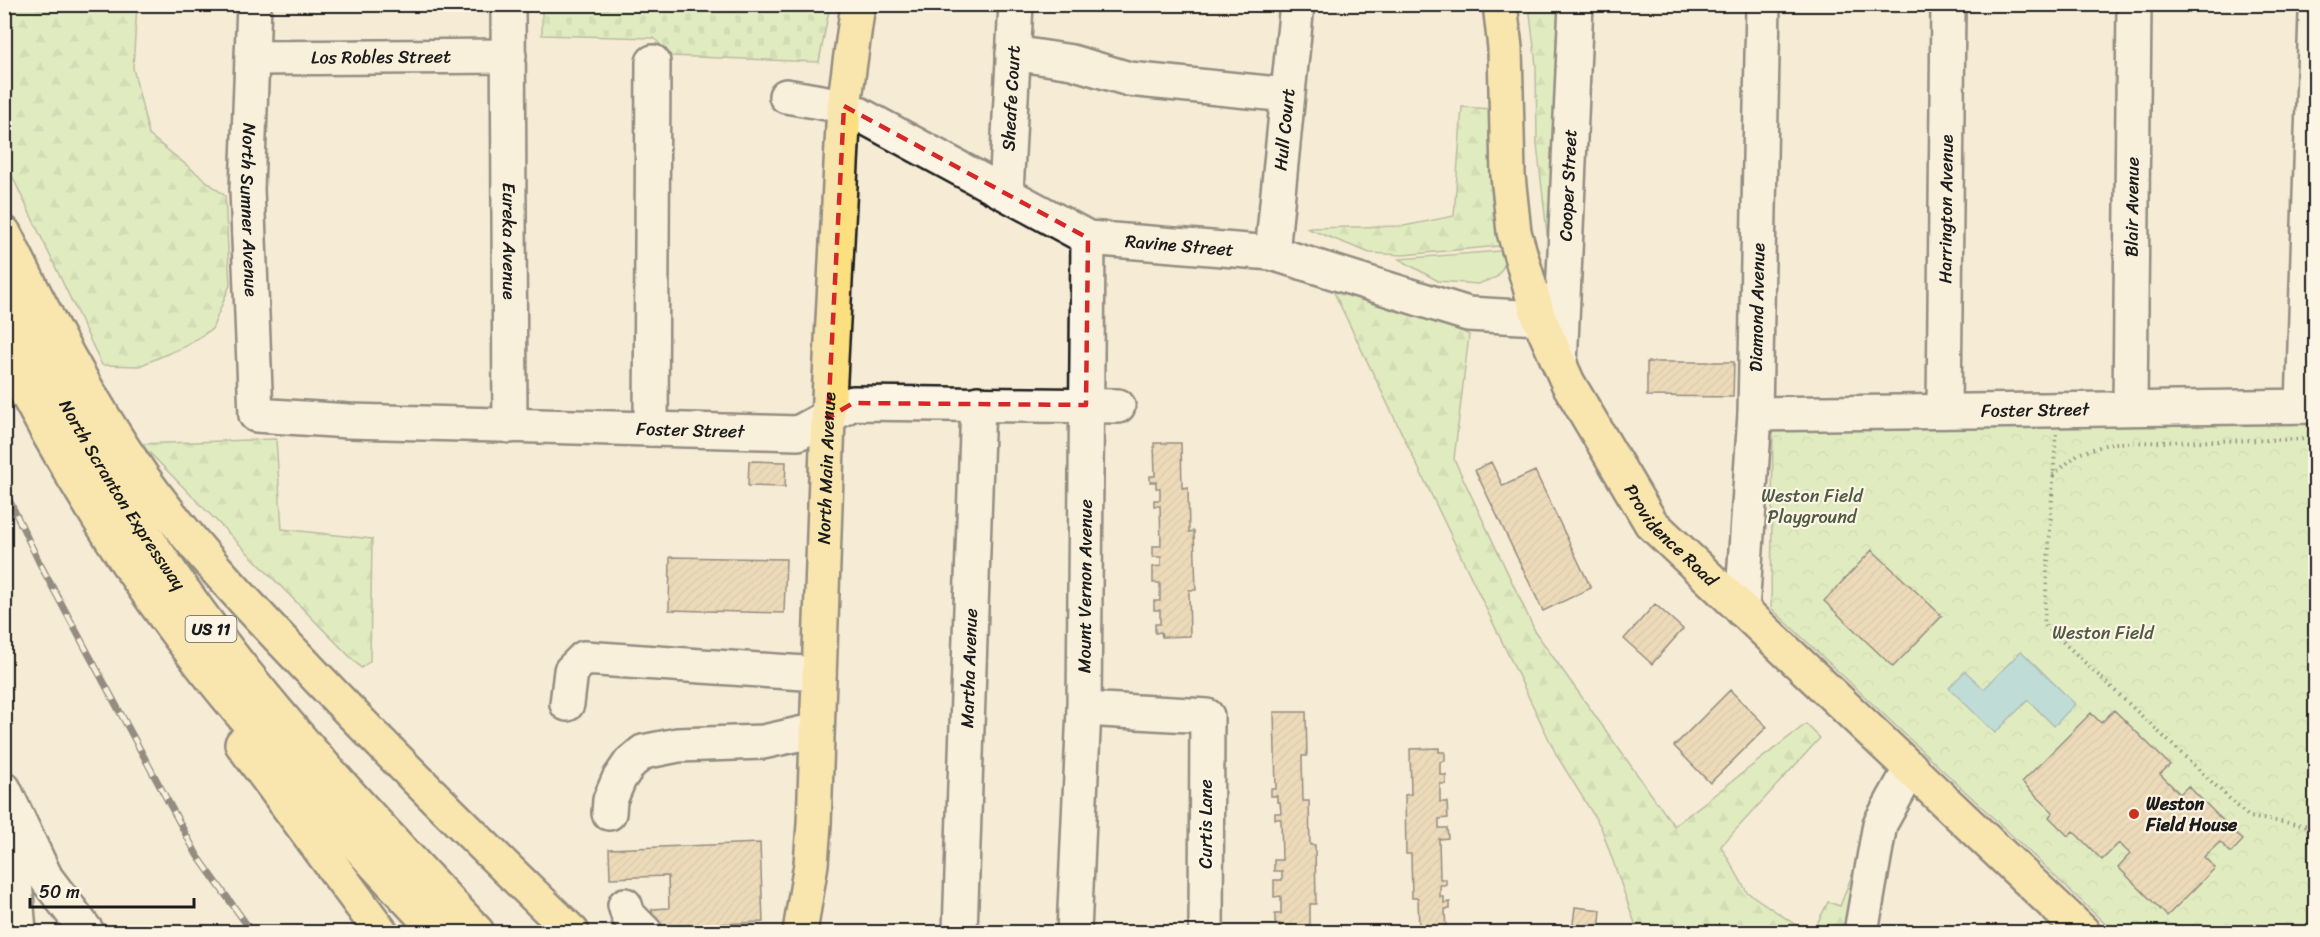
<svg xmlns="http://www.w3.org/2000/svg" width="2320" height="937" font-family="Sriracha,sans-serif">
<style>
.grass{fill:#c6eca6;stroke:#718461;stroke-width:1.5}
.forest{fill:url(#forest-firs);stroke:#718461;stroke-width:1.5}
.cemetery{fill:url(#cemetery-stones);stroke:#718461;stroke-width:1.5}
.park{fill:url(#park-crowns);stroke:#718461;stroke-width:1.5}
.water{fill:#7cccd8;stroke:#56868d;stroke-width:1.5}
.building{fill:url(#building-hatch);stroke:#1c1c1c;stroke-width:1.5}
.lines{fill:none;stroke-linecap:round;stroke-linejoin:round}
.minor-casing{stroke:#1c1c1c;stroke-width:38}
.major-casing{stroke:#1c1c1c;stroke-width:38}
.highway-casing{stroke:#1c1c1c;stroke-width:38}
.path{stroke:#1c1c1c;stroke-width:4;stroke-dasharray:1.5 4.5;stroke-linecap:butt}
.minor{stroke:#fcf5e5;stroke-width:33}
.major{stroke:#fce080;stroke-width:33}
.highway{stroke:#fce080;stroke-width:33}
.rail-casing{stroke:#1c1c1c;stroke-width:7}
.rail{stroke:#fcf5e5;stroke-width:4.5;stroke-dasharray:14;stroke-linecap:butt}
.marked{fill:none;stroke:#d62828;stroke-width:4.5;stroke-dasharray:12 8;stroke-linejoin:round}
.poi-dot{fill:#c8321e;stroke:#fcf5e5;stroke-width:2}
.labels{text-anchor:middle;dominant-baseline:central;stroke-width:4.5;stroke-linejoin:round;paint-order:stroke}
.shield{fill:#fcf5e5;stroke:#5f5d58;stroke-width:1.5}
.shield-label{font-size:16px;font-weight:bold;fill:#1c1c1c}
.street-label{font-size:18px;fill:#1c1c1c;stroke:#fcf5e5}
.park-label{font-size:18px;fill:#4f5a45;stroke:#fcf5e5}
.poi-label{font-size:18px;font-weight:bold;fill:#1c1c1c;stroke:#fcf5e5;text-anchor:start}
</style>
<defs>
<pattern id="forest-firs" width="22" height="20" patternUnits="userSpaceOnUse" patternTransform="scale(1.5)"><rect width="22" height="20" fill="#c6eca6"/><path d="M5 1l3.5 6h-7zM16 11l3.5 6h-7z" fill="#aaca8e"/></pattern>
<pattern id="cemetery-stones" width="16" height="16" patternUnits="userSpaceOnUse" patternTransform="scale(1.5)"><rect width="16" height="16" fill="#c6eca6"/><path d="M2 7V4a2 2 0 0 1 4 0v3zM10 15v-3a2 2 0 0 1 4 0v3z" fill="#aaca8e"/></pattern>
<pattern id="park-crowns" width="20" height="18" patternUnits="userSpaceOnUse" patternTransform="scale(1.5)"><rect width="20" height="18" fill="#c6eca6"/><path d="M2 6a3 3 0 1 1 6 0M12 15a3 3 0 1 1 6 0" fill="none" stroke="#aaca8e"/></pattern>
<pattern id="building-hatch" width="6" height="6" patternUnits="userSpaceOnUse" patternTransform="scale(1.5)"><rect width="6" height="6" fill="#e0c595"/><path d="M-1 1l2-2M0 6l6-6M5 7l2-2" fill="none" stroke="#c0a980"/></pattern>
</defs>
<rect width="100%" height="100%" fill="#f6ebd5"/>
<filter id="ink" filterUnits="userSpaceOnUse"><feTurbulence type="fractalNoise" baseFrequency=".0167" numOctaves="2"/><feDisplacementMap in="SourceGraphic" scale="12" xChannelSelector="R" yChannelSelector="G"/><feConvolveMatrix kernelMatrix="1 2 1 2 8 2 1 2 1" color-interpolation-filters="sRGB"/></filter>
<g filter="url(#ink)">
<path class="grass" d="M 1500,251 L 1505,264 L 1497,277 L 1478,284 L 1438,281 L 1399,259 Z"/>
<path class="forest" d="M 5,4 L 137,5 L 133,68 L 149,135 L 225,196 L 230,285 L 212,329 L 186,346 L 139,366 L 102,365 L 5,161 Z
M 1529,5 L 1560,5 L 1551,269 L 1537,144 L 1536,65 Z
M 1462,107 L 1491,109 L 1499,246 L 1403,255 L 1370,253 L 1306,228 L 1404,226 L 1454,216 Z
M 1330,284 L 1460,330 L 1469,335 L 1454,459 L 1536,633 L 1674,826 L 1806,724 L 1820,738 L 1721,846 L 1747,892 L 1806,932 L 1638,932 L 1601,827 L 1557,756 Z
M 276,439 L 282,529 L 372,539 L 370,661 L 361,668 L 141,444 Z
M 1868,834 L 1848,932 L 1813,932 L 1828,902 L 1840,906 Z"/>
<path class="cemetery" d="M 542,5 L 542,4 L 830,5 L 819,62 L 671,56 L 654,38 L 542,35 Z"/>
<path class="park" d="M 2315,418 L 2315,932 L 2114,932 L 1771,608 L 1773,428 Z"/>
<path class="water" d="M 2021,651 L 2075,704 L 2054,726 L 2028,700 L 1995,733 L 1949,688 L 1965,671 L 1984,689 Z"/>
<path class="building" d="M 1647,362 L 1734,362 L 1733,397 L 1647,396 Z
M 1154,443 L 1181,443 L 1182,488 L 1188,487 L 1189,532 L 1194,531 L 1196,590 L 1189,590 L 1190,636 L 1162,637 L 1161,632 L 1155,633 L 1155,624 L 1160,624 L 1160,610 L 1154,610 L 1154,601 L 1160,601 L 1160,583 L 1153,583 L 1153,567 L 1161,566 L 1161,557 L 1153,557 L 1153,546 L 1161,546 L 1160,506 L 1154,506 L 1154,500 L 1160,500 L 1160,488 L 1156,488 L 1156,482 L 1150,482 L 1150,476 L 1155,476 Z
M 749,461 L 786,462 L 785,487 L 748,486 Z
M 1491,462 L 1503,486 L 1535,471 L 1591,588 L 1543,611 L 1475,470 Z
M 1872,550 L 1942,616 L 1893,667 L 1824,601 Z
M 670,557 L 786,559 L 784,613 L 669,610 Z
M 1655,604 L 1683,629 L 1652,664 L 1624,639 Z
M 1730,690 L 1767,727 L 1710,783 L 1674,746 Z
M 2114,710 L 2170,765 L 2160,774 L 2180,794 L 2188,786 L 2243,840 L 2231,853 L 2220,842 L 2204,857 L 2215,868 L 2167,916 L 2118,867 L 2130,854 L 2119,843 L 2102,860 L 2073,831 L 2068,836 L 2049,817 L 2053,812 L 2022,782 L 2091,713 L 2101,723 Z
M 1274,712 L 1306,712 L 1307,756 L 1302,756 L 1303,801 L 1309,801 L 1310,845 L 1315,845 L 1316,904 L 1310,904 L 1310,932 L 1281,932 L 1280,924 L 1275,923 L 1275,914 L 1281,914 L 1281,896 L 1274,897 L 1274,880 L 1282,880 L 1282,871 L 1274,871 L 1274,860 L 1282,860 L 1281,819 L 1275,819 L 1275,813 L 1281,813 L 1280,802 L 1277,802 L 1277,796 L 1271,796 L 1271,789 L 1276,789 Z
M 1439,748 L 1439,752 L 1445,752 L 1445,761 L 1440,762 L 1440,775 L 1446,775 L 1446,784 L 1440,784 L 1440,802 L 1447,802 L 1448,818 L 1439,819 L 1439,828 L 1447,828 L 1448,838 L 1439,839 L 1440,879 L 1446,879 L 1446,885 L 1440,885 L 1440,897 L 1444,897 L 1444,903 L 1450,902 L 1450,909 L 1445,909 L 1446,932 L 1419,932 L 1418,898 L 1412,898 L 1411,854 L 1406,854 L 1405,795 L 1411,794 L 1410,749 Z
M 760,843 L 763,922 L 653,927 L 652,909 L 669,908 L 668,876 L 610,878 L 609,849 Z
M 1575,907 L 1601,910 L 1599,932 L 1572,932 Z"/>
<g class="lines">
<defs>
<g id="minor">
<path id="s1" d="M 254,4 L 247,189 L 256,415 L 349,421 L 798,433 L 853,403 L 1118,406"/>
<path id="s2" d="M 508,4 L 510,426"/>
<path d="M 1013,53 L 1072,62 L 1129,79 L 1287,95"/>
<path id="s3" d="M 252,58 L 509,56"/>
<path id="s4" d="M 786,96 L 844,106 L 1088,238 L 1272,253 L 1468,314 L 1539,318"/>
<path id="s5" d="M 1006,192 L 1016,4"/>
<path id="s6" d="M 1272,253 L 1297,4"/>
<path id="s7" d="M 1560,365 L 1576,4"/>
<path d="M 2303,406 L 2316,14"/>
<path id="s8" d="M 2130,408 L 2134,4"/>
<path id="s9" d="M 1944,411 L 1948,4"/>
<path id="s10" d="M 1755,414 L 2316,406"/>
<path d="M 651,429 L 653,62"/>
<path id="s11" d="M 1742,610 L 1755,414 L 1763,4"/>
<path d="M 567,704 L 571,671 L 584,658 L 819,674"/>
<path d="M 1084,709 L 1207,716 L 1206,932"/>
<path d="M 4,789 L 46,878 L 87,932"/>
<path d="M 609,813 L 610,800 L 619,779 L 630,763 L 643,752 L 678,745 L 763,742 L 817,730"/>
<path d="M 10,820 L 19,932"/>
<path d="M 625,905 L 628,915 L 645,932"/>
<path id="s12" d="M 960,932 L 978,403"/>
<path id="s13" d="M 1074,932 L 1084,709 L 1088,238"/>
<path d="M 1861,932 L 1880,824 L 1911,768"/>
</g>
<g id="major">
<path id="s14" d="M 1500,4 L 1505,48 L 1508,176 L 1514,232 L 1539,318 L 1568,383 L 1651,523 L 2083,932"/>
<path id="s15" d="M 800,932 L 811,864 L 814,824 L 828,418 L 844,106 L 858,4"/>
</g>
<g id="highway">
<path d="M 4,233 C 45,316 88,398 141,475 C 190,545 249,606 308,668 C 394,758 483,846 572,932"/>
<path id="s16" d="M 4,284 C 65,413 138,534 225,647 C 302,748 391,839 477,932"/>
<path d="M 4,350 C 61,462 126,570 204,668 C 277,760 358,846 438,932"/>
<path d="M 242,744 L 381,932"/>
</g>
</defs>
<use href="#minor" class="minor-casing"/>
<use href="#major" class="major-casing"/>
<use href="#highway" class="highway-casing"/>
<path class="path" d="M 2056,434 L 2044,624 L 2249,817 L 2316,827
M 2053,475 L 2078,454 L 2111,443 L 2316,439"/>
<use href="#minor" class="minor"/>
<use href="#major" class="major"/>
<use href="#highway" class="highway"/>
<defs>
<path id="rail" d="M 4,489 L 40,564 L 197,855 L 252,932"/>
</defs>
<use href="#rail" class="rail-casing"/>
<use href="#rail" class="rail"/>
</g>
</g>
<path d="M0 0H2320V937H0ZM 844,106 L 1088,238 L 1086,405 L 853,403 L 828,418 Z" fill="#f6ebd5" fill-opacity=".55" fill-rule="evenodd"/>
<path class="marked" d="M 844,106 L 1088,238 L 1086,405 L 853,403 L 828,418 Z"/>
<circle class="poi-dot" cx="2134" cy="814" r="6"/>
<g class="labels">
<rect class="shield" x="185.5" y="616" width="51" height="26" rx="4.5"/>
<g class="shield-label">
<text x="211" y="629">US 11</text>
</g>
<g class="street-label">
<text stroke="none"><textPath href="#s3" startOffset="129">Los Robles Street</textPath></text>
<text stroke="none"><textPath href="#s5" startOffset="94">Sheafe Court</textPath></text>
<text stroke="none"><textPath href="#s6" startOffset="124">Hull Court</textPath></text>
<text stroke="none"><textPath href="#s7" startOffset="180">Cooper Street</textPath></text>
<text stroke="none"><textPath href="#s8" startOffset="201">Blair Avenue</textPath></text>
<text stroke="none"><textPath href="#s9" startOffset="202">Harrington Avenue</textPath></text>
<text stroke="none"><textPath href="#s1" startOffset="206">North Sumner Avenue</textPath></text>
<text stroke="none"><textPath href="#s2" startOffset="237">Eureka Avenue</textPath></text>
<text stroke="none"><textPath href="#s4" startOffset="428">Ravine Street</textPath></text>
<text stroke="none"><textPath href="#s11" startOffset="303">Diamond Avenue</textPath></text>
<text stroke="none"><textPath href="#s10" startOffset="280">Foster Street</textPath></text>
<text stroke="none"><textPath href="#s1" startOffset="846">Foster Street</textPath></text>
<text stroke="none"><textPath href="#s15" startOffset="465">North Main Avenue</textPath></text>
<text stroke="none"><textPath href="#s16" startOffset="242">North Scranton Expressway</textPath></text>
<text stroke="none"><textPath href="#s14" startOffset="574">Providence Road</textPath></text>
<text stroke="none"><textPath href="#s13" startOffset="346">Mount Vernon Avenue</textPath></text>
<text stroke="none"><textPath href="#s12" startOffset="264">Martha Avenue</textPath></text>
<text transform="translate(1206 824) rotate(-90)">Curtis Lane</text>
</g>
<g class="park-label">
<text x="1812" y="496">Weston Field<tspan x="1812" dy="21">Playground</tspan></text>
<text x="2103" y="633">Weston Field</text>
</g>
<g class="poi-label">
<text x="2146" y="804">Weston<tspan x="2146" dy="21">Field House</tspan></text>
</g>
</g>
<rect width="2320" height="937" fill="none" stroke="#fcf5e5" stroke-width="24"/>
<rect x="12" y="12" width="2296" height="913" fill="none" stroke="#1c1c1c" stroke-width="2" filter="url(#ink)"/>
<path d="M30 898v9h164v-9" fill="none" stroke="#1c1c1c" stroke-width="3"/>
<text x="39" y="898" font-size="18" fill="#1c1c1c" stroke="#fcf5e5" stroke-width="4.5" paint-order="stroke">50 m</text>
</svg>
